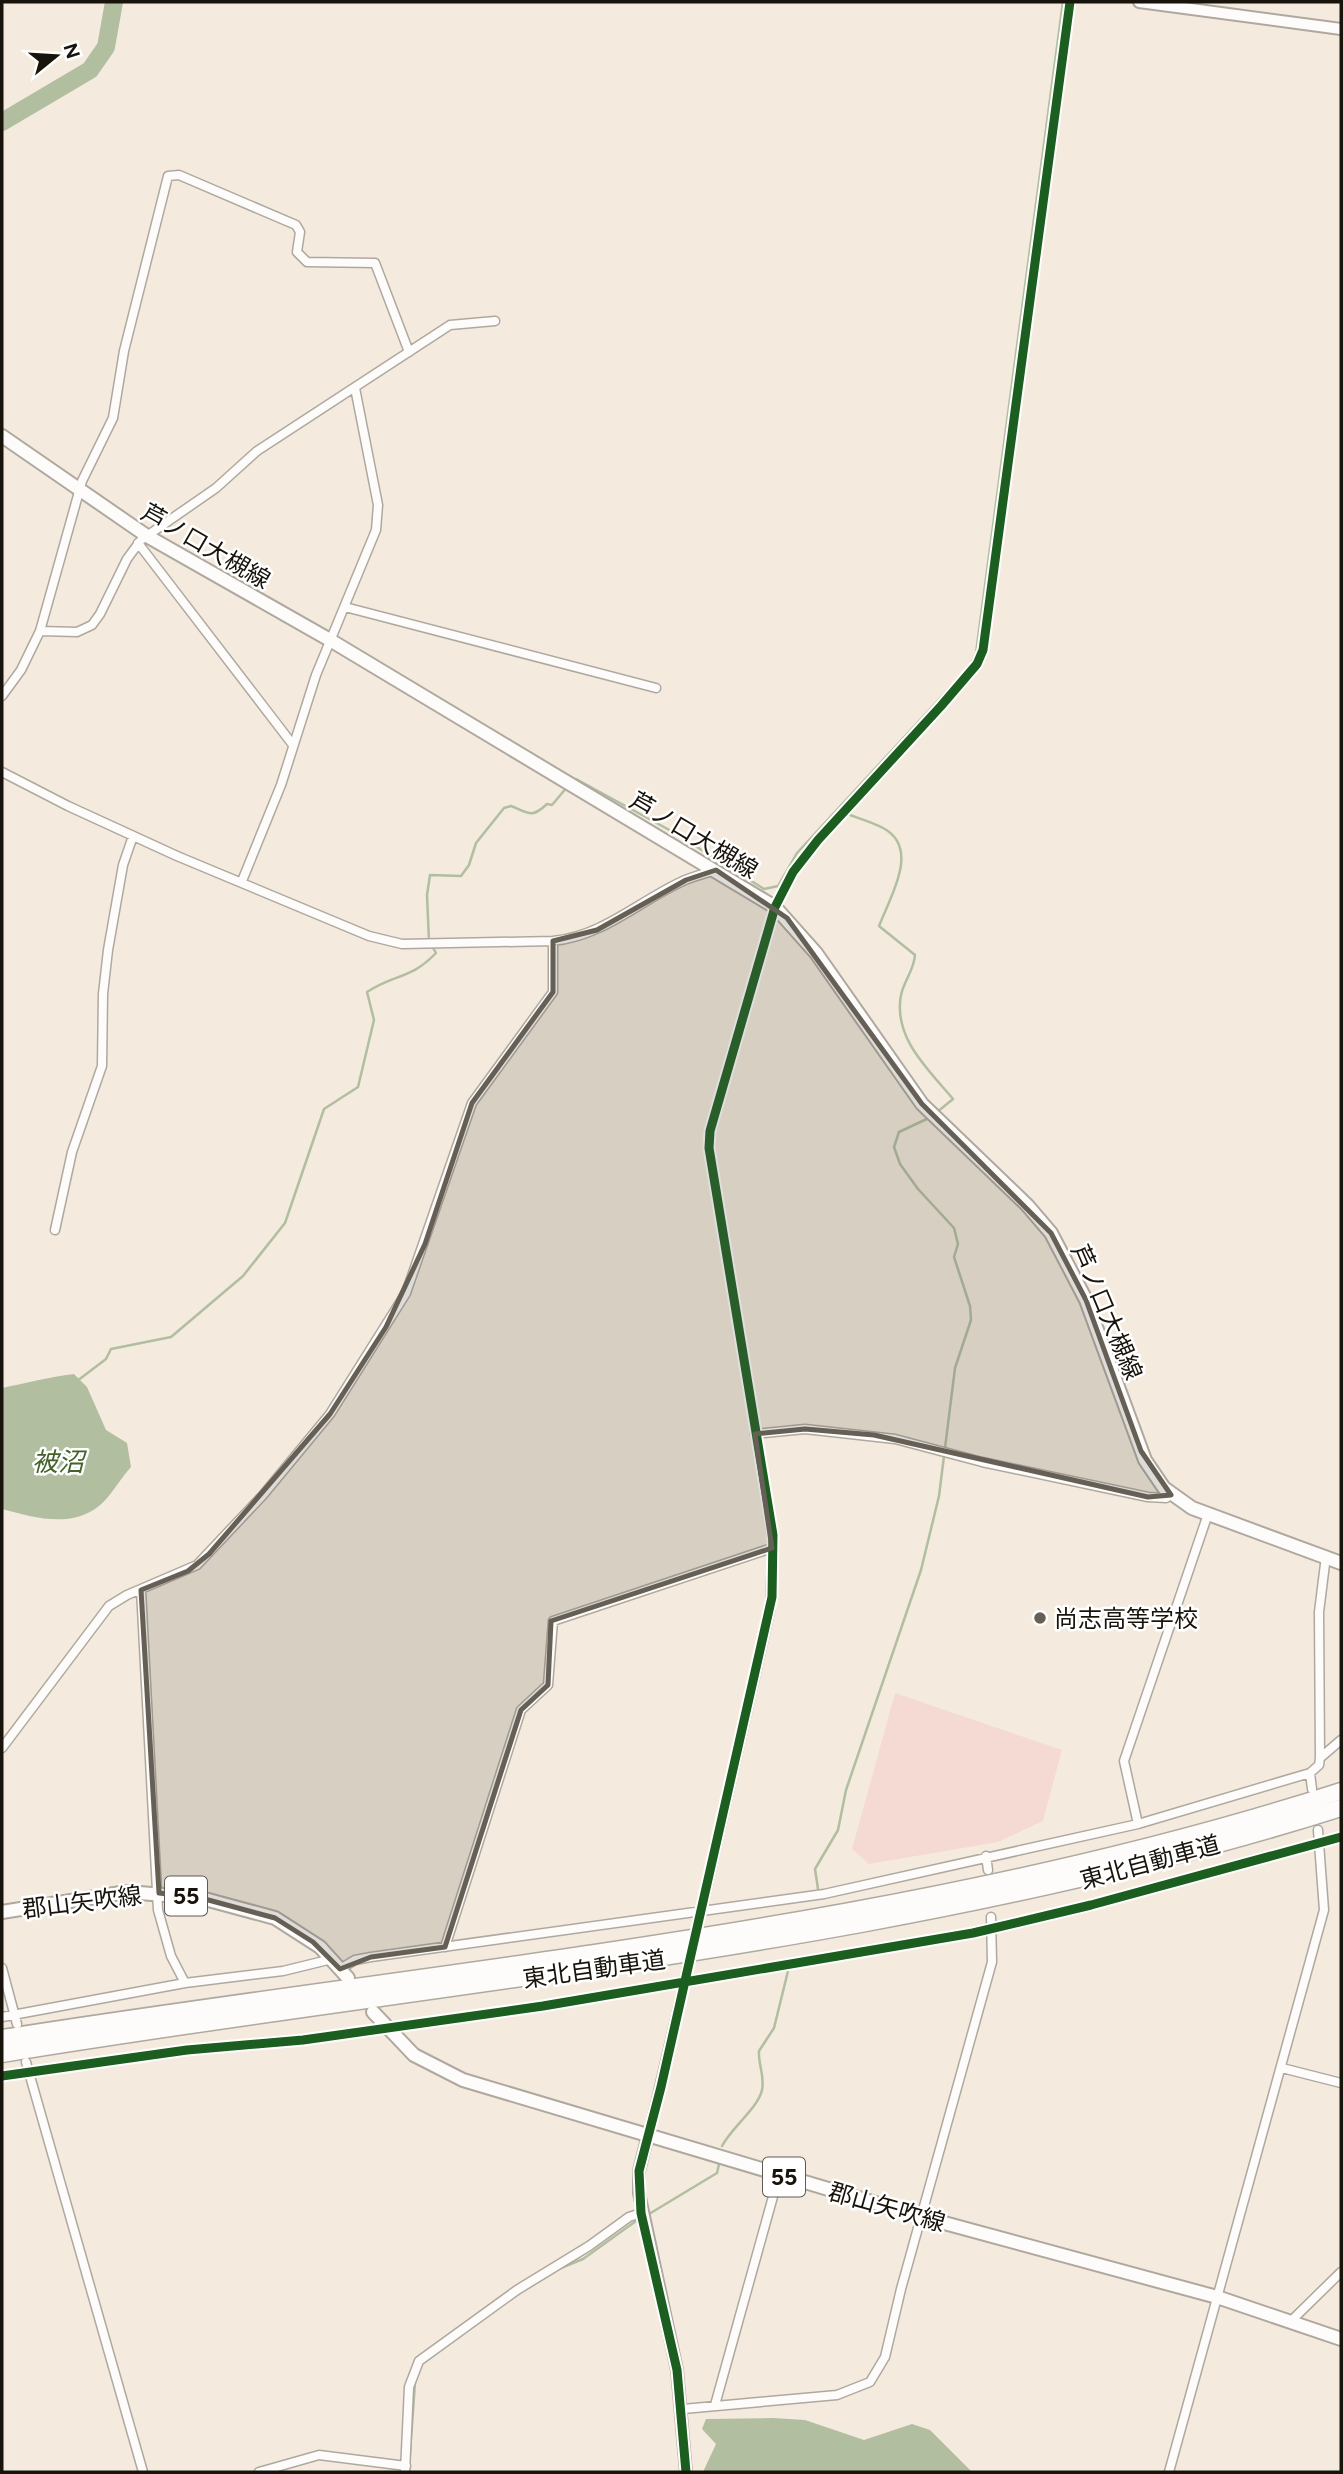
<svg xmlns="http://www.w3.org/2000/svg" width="1343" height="2474" font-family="Figtree,'Noto Sans JP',sans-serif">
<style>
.green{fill:#f5dad4}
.water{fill:#b1bea0}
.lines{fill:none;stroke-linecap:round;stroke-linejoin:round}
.stream{stroke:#b1bea0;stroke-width:2.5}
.river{stroke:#b1bea0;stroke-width:18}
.minor-casing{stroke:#afa89f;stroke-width:11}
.tertiary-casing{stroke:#afa89f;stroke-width:14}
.secondary-casing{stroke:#afa89f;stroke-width:16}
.primary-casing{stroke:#afa89f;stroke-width:16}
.motorway-casing{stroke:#afa89f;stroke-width:19}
.minor{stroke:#fdfcfa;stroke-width:8}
.tertiary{stroke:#fdfcfa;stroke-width:10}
.secondary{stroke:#fdfcfa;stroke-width:12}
.primary{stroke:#fdfcfa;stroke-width:12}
.motorway{stroke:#fdfcfa;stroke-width:16}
.cycleway-casing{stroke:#fff;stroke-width:13}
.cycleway{stroke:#1b5e20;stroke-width:9}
.marked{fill:#655f55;fill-opacity:0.2;stroke:#655f55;stroke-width:5;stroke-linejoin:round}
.poi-dot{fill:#655f55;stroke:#fff;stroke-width:2.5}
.labels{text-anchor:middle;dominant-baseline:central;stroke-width:5;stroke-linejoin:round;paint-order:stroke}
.shield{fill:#fff;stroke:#5d5a54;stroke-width:2}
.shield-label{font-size:23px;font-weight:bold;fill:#18130b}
.street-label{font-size:24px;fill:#18130b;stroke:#fff}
.poi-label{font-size:24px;fill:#18130b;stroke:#fff;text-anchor:start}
.water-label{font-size:26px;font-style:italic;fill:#44622b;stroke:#fff}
</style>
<rect width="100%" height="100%" fill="#f4ebde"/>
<path class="green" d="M 895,1693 L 1062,1750 L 1043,1821 L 998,1842 L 869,1864 L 852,1849 Z"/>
<path class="water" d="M 74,1374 L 87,1387 L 106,1430 L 127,1443 L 131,1467 C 120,1479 111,1496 99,1506 C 70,1529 33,1517 2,1509 L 2,1388 C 26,1383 49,1377 74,1374 Z
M 773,2418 L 805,2420 L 864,2440 L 912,2424 L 930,2430 L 972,2472 L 703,2472 L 716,2444 L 702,2429 L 706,2419 Z"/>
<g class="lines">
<path class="stream" d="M 573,782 L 576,779 L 673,832 L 764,889 L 778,886 L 797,853 L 970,666 L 976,653 L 1063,2
M 847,814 C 858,818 872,822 883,828 C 921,848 890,897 879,926 L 915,955 C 914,970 904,981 901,995 C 893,1038 928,1069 953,1099 L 936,1113
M 429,941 L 427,895 L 430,875 L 461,876 L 469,865 L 476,843 L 504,808 L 511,806 C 529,813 531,819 547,804 L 552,805 L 568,786
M 77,1381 L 106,1359 L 111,1349 L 171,1337 L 243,1276 L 285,1223 L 324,1109 L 358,1087 L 374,1020 L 367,992 C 396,973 410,980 436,953 L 432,946
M 818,1889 L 815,1869 L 838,1830 L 846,1790 L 921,1570 L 939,1496 L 955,1368 L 971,1320 L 970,1306 L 954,1257 L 958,1244 L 954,1228 L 918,1189 L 900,1164 L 894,1147 L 899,1132 L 931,1117
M 722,2146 C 731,2128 758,2108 762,2090 C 765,2077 758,2064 759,2051 L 774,2028 L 788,1971
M 649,2214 L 717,2173 L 719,2164
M 556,2270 L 583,2259 L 636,2221
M 509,2300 L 527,2288
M 409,2467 L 415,2383"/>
<path class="river" d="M 2,122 L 90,70 L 106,47 L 114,2"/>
<defs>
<path id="minor" d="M 138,543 L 293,745
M 345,607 L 656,688
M 40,631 L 77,632 L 92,625 L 100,614 L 127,559 L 141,540 L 216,488 L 257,451 L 450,325 L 495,321
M 2,696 L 21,670 L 40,631 L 82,481 L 113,418 L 124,351 L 168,176 L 179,175 L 296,225 L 300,232 L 297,252 L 307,262 L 375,263 L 409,352
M 2,772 L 68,806 L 177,856 L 369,936 L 402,944 L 553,941 C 604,936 640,900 685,880 C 695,876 706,873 716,870
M 242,881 L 281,785 L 316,675 L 376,530 L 378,505 L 355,388
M 55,1230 L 72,1152 L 102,1066 L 103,994 L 108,950 L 123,865 L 133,836
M 755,1434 L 805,1429 L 895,1439 L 982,1462 L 1148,1497 L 1166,1498 L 1171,1495
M 141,1590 L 158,1910 L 171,1956 L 185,1983
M 2,1748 L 109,1606 L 127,1595 L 197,1565 L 263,1495 L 330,1414 L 406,1293 L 472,1103 L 553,992 L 553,941
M 1320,1758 L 1341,1740
M 1310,1773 L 1312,1789
M 1138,1824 L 1124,1761 L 1208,1514
M 986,1856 L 988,1870
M 699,1923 L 770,1611 L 773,1535 L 709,1148 L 710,1131 L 775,907 L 793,872 L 818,840 L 941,706 L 977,664 L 983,650 L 1070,2
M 445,1947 L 521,1710 L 548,1685 L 553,1621 L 772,1548
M 2,1968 L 17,2024
M 340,1969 L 355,1960 L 371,1957 L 824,1894 L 1138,1824 L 1310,1773 L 1319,1765 L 1320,1758 L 1319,1612 L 1326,1556
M 2,2017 L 185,1983 L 283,1971 L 332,1959
M 26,2062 L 143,2472
M 1282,2068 L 1341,2083
M 2,2076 L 187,2050 L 303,2040 L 543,2006 L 973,1933 L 1091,1905 L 1341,1837
M 648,2135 L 688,1965
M 1290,2322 L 1341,2272
M 715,2405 L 779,2175
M 683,2409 L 837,2395 L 870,2382 L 885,2357 L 901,2289 L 992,1962 L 991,1917
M 259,2472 L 319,2455 L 406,2466
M 405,2472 L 409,2387 L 419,2361 L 517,2290 L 589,2246 L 629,2217 L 641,2213
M 1169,2472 L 1324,1910 L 1318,1830"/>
<path id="tertiary" d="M 1139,2 L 1341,29
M 648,2135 L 639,2171 L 639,2193 L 677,2370 L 686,2472"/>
<path id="secondary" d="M 2,436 L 147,536 L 330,640 L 775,907 L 816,953 L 922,1104 L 1027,1205 L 1051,1233 L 1086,1300 L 1145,1460 L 1164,1488 L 1192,1508 L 1341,1563"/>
<path id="primary" d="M 2,1912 L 127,1892 L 201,1898 L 275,1918 L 320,1947 L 348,1978
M 373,2012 L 414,2055 L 463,2080 L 922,2217 L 1217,2297 L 1341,2339"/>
<path id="motorway" d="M 2,2038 C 450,1967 907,1931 1341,1791
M 2,2054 C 451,1980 905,1946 1341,1808"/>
</defs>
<use href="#minor" class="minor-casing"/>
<use href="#tertiary" class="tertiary-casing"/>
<use href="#secondary" class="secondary-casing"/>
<use href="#primary" class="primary-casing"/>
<use href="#motorway" class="motorway-casing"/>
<use href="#minor" class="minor"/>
<use href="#tertiary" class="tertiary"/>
<use href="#secondary" class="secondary"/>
<use href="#primary" class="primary"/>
<use href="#motorway" class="motorway"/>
<defs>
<path id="cycleway" d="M 2,2076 L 187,2050 L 303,2040 L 543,2006 L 973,1933 L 1091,1905 L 1341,1837
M 686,2472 L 677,2370 L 641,2213 L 639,2171 L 661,2087 L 772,1597 L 773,1535 L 709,1148 L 710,1131 L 775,907 L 793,872 L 818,840 L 941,706 L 977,664 L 983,650 L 1070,2"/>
</defs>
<use href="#cycleway" class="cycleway-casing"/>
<use href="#cycleway" class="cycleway"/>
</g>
<path class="marked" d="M 716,870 L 787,918 L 922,1104 L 1051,1233 L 1086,1300 L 1141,1451 L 1171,1495 L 1148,1497 L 874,1435 L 805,1429 L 755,1434 L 772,1548 L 551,1621 L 548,1685 L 521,1710 L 445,1947 L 371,1957 L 340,1969 L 313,1942 L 275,1918 L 201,1898 L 159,1893 L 141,1590 L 188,1571 L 209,1554 L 330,1414 L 386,1327 L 425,1244 L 472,1103 L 553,992 L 553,941 L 597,930 L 686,880 Z"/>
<circle class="poi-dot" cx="1040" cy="1618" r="7"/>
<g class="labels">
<g class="shield">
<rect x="165" y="1876.5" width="42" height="39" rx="5"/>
<rect x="763" y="2157.5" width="42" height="39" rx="5"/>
</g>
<g class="shield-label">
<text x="186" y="1896">55</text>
<text x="784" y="2177">55</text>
</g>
<g class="street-label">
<text transform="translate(206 546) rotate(30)">芦ノ口大槻線</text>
<text transform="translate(694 835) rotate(31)">芦ノ口大槻線</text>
<text transform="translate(1107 1312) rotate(67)">芦ノ口大槻線</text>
<text transform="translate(1150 1862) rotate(-15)">東北自動車道</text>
<text transform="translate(82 1902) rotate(-7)">郡山矢吹線</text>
<text transform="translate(594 1969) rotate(-8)">東北自動車道</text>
<text transform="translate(887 2207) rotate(16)">郡山矢吹線</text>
</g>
<g class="poi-label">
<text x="1054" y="1618">尚志高等学校</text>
</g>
<g class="water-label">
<text x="58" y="1462">被沼</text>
</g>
</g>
<rect width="1343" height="2474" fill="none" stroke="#18130b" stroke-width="7"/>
<g transform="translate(56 56) rotate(72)" stroke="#ffffff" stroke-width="5" paint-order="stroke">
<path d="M0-5L12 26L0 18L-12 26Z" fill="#18130b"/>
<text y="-10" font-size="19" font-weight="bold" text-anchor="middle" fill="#18130b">N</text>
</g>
</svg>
